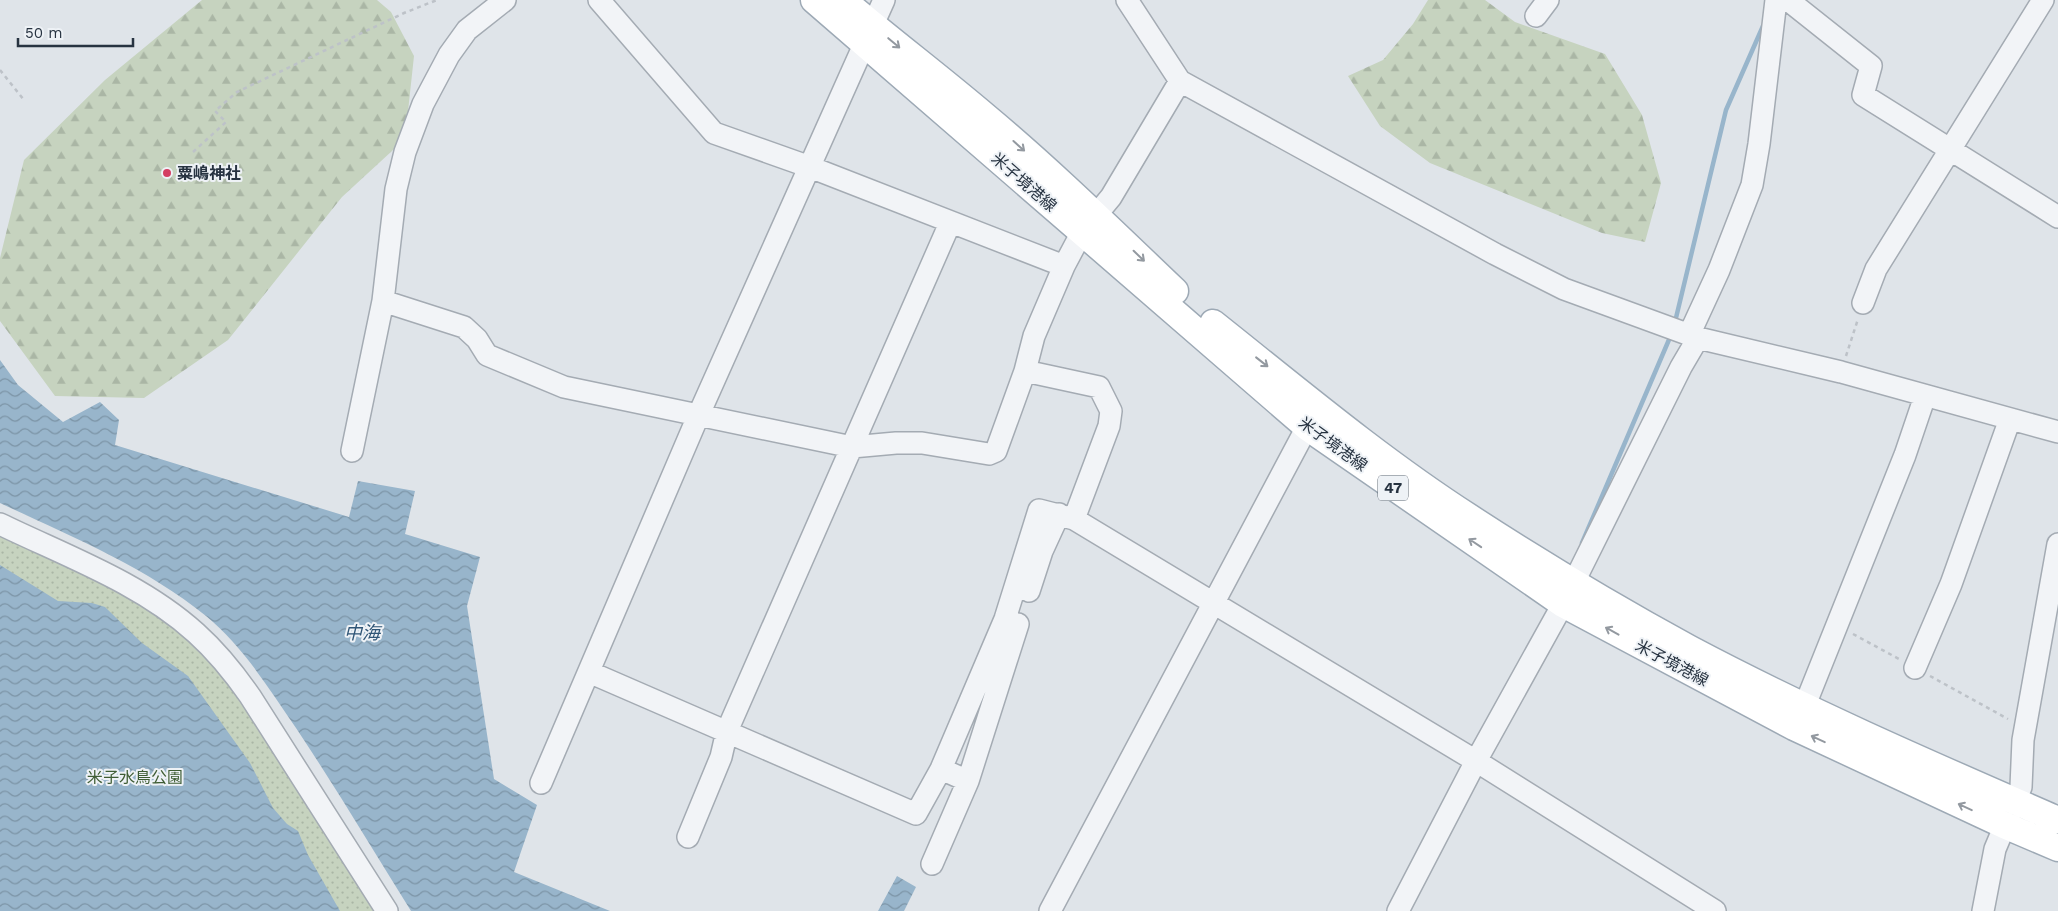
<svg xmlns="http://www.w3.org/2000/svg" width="2058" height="911" font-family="'Work Sans','Noto Sans JP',sans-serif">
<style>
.forest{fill:url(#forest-firs)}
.park{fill:url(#park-dots)}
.water{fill:url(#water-waves)}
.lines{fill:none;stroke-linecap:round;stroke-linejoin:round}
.stream{stroke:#98b5cb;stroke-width:4.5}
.minor-casing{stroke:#a4abb3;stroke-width:24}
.major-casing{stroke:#9da9b5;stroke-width:29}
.path{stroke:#bdc2c8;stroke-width:2.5;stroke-dasharray:4 4;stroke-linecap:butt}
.minor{stroke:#f2f4f7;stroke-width:21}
.major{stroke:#fff;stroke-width:26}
.oneway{stroke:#9399a0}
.poi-dot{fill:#d43e62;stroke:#eef2f6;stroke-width:2}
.labels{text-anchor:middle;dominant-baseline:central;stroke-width:4;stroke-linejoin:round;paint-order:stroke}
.shield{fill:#eef2f6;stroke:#636c77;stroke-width:1}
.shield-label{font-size:15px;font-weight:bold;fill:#273341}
.poi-label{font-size:16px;font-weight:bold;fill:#273341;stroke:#eef2f6;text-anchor:start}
.street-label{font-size:16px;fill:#273341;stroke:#eef2f6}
.park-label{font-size:16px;fill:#3f5d34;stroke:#eef2f6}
.water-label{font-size:18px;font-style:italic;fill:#2f5576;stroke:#eef2f6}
</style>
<defs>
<pattern id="forest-firs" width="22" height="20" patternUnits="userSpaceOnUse" patternTransform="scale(1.25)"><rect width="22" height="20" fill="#c6d3bf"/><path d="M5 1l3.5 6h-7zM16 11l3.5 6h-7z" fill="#aab6a5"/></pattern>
<pattern id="park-dots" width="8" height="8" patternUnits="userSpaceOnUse" patternTransform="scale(1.25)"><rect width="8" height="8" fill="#c6d3bf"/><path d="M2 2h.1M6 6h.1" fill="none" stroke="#aab6a5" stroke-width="1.8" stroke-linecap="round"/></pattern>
<pattern id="water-waves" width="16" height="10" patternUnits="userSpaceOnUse" patternTransform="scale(1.25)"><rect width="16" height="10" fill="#98b5cb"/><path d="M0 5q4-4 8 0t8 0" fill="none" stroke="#7c94a6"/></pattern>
</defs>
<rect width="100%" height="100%" fill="#dfe4e9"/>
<path class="forest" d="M 202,0 L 377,0 L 391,12 L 414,56 L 405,139 L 342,197 L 228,340 L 144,398 L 55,396 L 0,321 L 0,258 L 24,160 L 105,80 Z
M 1428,0 L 1485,0 L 1515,22 L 1605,54 L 1642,115 L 1661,183 L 1645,242 L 1602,233 L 1430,163 L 1380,126 L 1348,76 L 1383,60 L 1413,24 Z"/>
<path class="park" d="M 0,529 L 122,588 L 204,646 L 383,911 L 0,911 Z"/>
<path class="water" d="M 0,360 L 18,385 L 63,422 L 100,402 L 119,420 L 115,445 L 349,517 L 358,481 L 415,491 L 405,534 L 480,557 L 467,606 L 494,779 L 537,805 L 514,872 L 610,911 L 411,911 C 373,850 336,788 296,728 C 269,689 243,646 206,616 C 146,567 70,536 0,503 Z
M 0,565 L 58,601 L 92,603 L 105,607 L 142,643 L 188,676 L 250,763 L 273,808 L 287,824 L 298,831 L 308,855 L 340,911 L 0,911 Z
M 897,876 L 916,887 L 904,911 L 878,911 Z"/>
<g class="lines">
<path class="stream" d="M 1675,322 L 1726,110 L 1763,26
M 1582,543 L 1671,335"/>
<defs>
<path id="minor" d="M 599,0 L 714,133 L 810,167 L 1064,266 L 1082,232 L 1111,197 L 1180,81
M 1127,0 L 1180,81 L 1495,254 L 1564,289 L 1698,338 L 1841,372 L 2058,432
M 1788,0 L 1871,66 L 1863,95 L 2058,217
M 1536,16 L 1548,0
M 383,301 L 464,327 L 477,339 L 487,355 L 564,387 L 852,447 L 896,443 L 922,443 L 989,454 L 996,451 L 1025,371 L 1034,336 L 1064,266
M 1863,303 L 1876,269 L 2043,0
M 1689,335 L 1719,270 L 1752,185 L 1759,144 L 1776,0
M 1025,371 L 1099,387 L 1111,411 L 1109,426 L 1074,519
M 352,451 L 383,301 L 396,189 L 405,152 L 423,104 L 449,55 L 467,30 L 505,0
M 0,524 C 66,556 141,583 196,633 C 216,651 234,673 250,696 L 387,911
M 1029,591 L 1042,551 L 1059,514
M 1915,668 L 1951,584 L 2010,419
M 589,672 L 916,814 L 941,769 L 1005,619 L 1039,510 L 1074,519 L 1476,761 L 1715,911
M 1805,705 L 1905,455 L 1925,396
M 941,769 L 968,781 L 1018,624
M 541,783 L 699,414 L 884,0
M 688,837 L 721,757 L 727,731 L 950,223
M 932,864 L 968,781
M 1050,911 L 1307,427
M 1398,911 L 1476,761 L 1563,604 L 1681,367 L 1698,338
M 1983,911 L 1995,849 L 2021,787 L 2023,740 L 2058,544"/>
<path id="major" d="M 814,0 L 1307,427 L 1563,604 L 1794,727 L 2004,825 L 2058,848
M 843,0 C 890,40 938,76 985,116 C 1051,171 1113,232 1175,291
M 1213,323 C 1296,389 1379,459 1469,517 C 1541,564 1615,608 1690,649 C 1809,712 1934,766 2058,820"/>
</defs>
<use href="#minor" class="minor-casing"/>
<use href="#major" class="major-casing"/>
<path class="path" d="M 0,70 L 24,100
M 193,152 L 226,122 L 215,111 L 237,92 L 404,13 L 437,0
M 1846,356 L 1858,319
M 1853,634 L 1899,659
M 1930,676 L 2008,719"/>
<use href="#minor" class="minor"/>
<use href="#major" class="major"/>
</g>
<defs><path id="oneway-shaft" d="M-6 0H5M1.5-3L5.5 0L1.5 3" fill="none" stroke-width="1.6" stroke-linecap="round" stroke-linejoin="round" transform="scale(1.25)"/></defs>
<g class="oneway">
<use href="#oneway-shaft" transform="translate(894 43) rotate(40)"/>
<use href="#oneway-shaft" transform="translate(1019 146) rotate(42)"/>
<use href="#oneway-shaft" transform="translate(1139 256) rotate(44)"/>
<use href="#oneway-shaft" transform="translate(1262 362) rotate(38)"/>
<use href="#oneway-shaft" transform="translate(1475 543) rotate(-146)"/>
<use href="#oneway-shaft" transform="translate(1612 631) rotate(-151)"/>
<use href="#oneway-shaft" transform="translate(1818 739) rotate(-155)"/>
<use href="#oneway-shaft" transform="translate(1965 807) rotate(-155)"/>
</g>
<circle class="poi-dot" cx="167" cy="173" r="5"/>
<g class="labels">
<rect class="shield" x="1378" y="475.5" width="30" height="25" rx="4"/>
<g class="shield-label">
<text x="1393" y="488">47</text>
</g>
<g class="poi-label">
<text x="177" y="173">粟嶋神社</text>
</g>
<g class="street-label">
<text transform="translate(1024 182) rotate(41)">米子境港線</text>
<text transform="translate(1333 444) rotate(36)">米子境港線</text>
<text transform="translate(1672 663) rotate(28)">米子境港線</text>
</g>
<g class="park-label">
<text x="135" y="777">米子水鳥公園</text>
</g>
<g class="water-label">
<text x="362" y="632">中海</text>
</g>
</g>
<path d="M18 38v8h115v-8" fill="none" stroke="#273341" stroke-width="2.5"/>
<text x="25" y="38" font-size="15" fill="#273341" stroke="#eef2f6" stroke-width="4" paint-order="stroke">50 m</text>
</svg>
